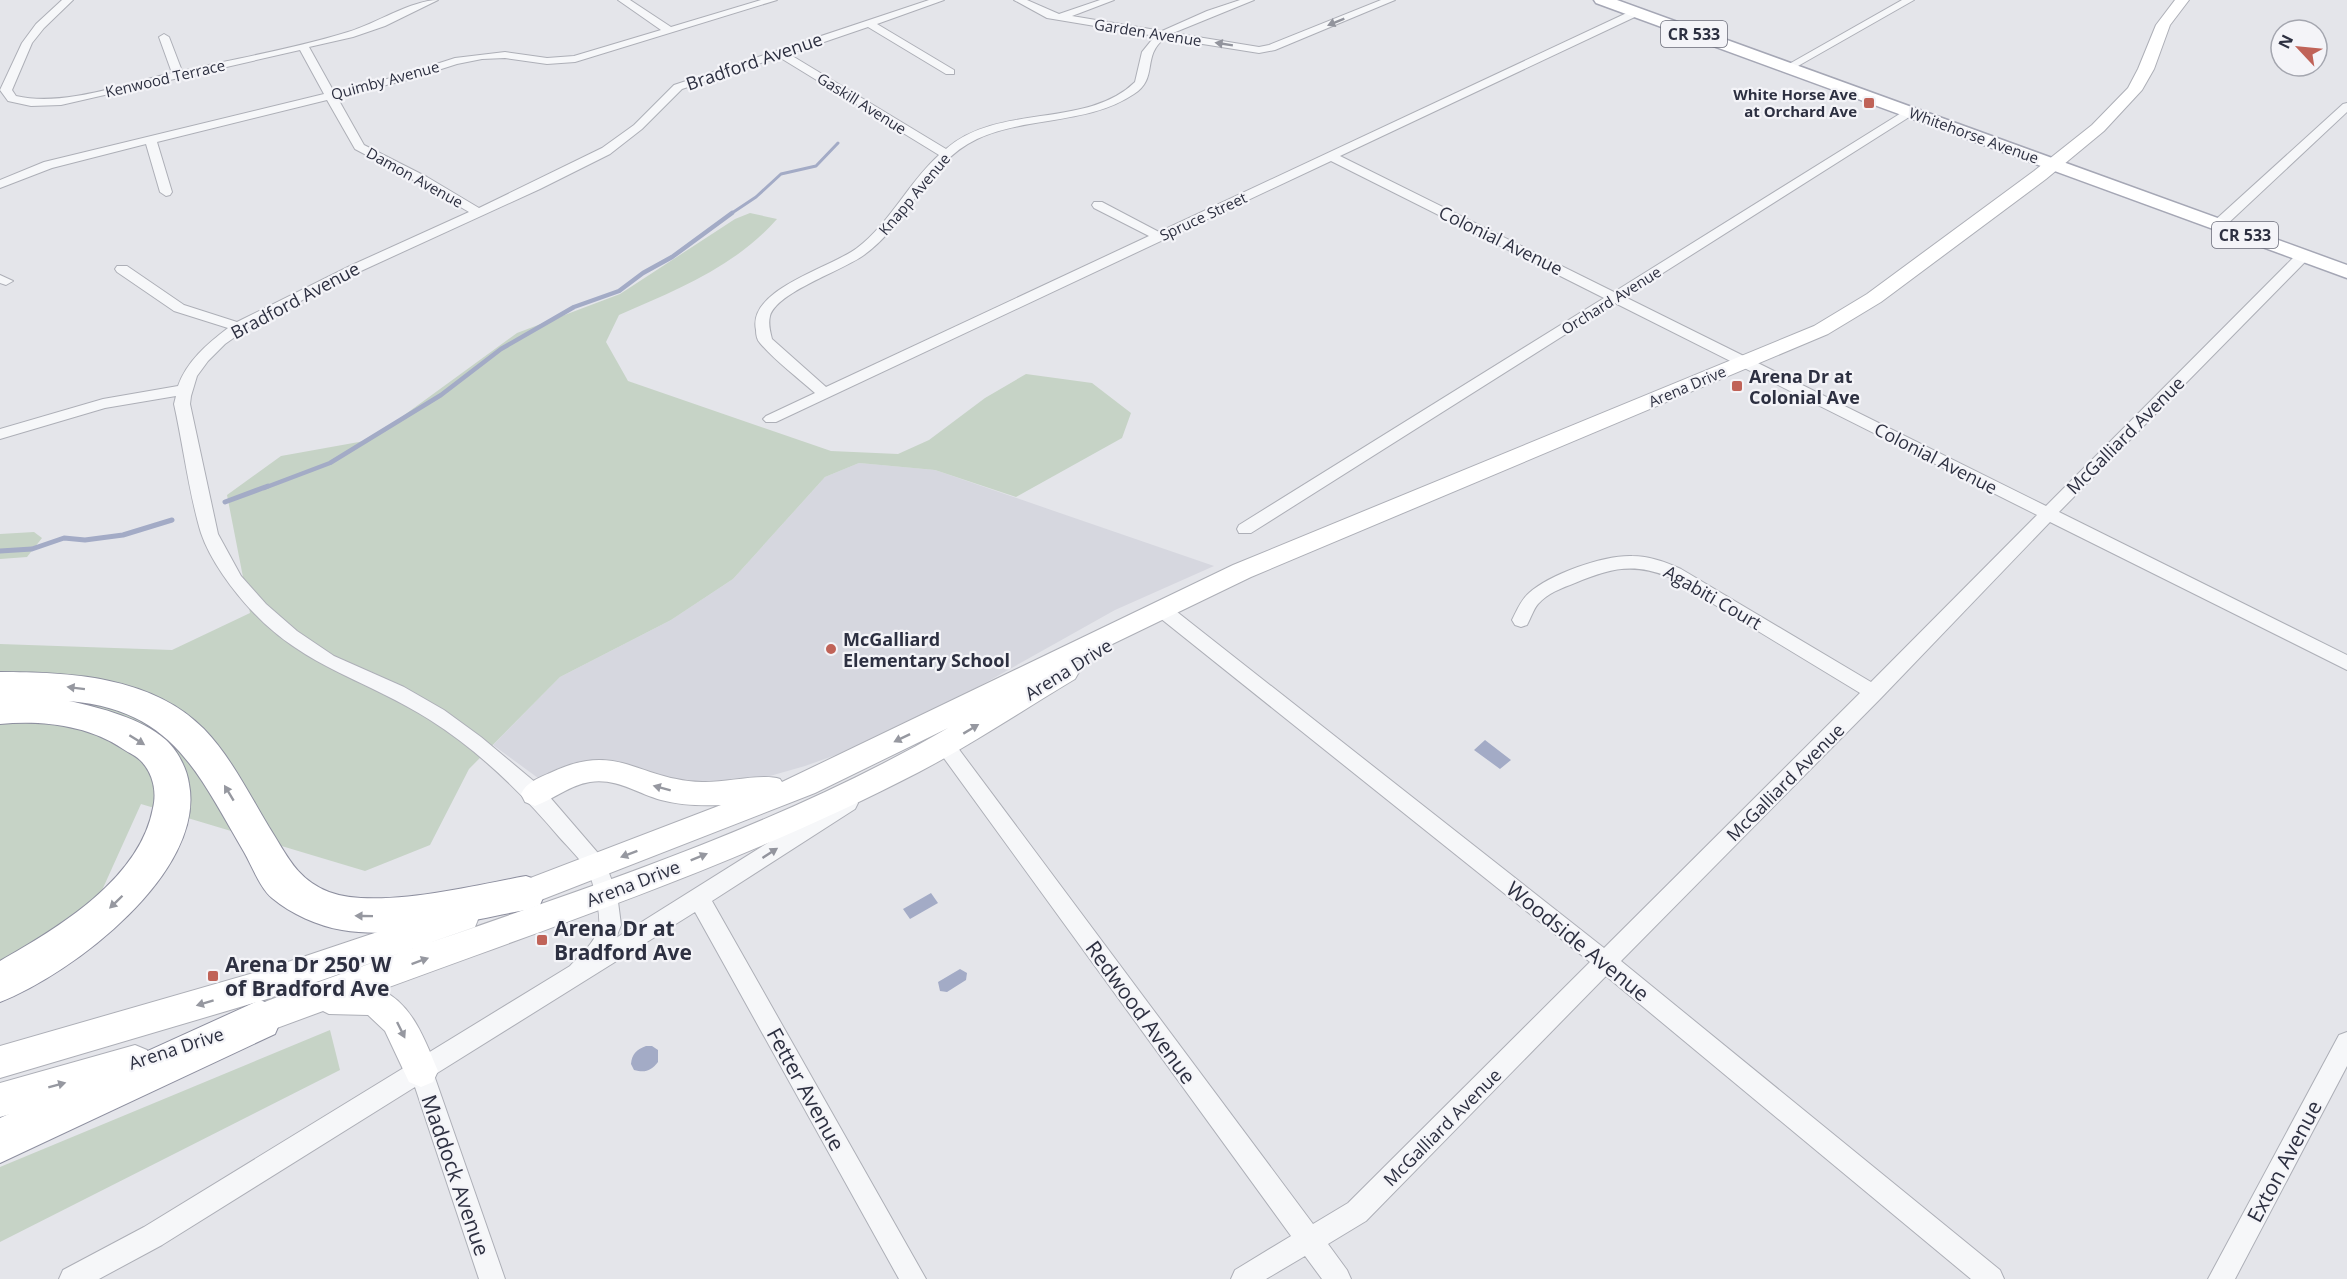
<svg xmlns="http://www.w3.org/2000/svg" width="2347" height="1279" font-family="'Open Sans',sans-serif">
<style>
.built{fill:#d6d7df}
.green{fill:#c6d3c6}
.water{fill:#a3abc6}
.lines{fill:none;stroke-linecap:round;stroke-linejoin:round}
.stream-far2{stroke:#a3abc6;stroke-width:3}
.stream-far1{stroke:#a3abc6;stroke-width:4.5}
.stream{stroke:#a3abc6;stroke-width:5}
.minor-casing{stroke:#adafb7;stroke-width:2}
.secondary-casing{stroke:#adafb7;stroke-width:2}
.primary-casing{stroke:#a5a7b5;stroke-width:3}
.motorway-casing{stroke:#8d8f9f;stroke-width:2}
.minor{fill:#f6f7f9;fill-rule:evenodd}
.secondary{fill:#fff;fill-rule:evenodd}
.primary{fill:#fff;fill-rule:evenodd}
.motorway{fill:#fff;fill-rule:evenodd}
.oneway{fill:#92949d}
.oneway2{fill:#9698a0}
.poi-dot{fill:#c06358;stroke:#f4f4f8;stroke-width:2}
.labels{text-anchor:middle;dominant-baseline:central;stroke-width:4.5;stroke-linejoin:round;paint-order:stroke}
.far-street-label{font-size:15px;fill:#2d3041;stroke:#f4f4f8}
.far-poi-label{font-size:15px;font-weight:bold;fill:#2d3041;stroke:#f4f4f8;text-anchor:end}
.shield{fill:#f4f4f8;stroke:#696b78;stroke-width:1.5}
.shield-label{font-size:16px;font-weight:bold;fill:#2d3041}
.street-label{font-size:18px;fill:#2d3041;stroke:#f4f4f8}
.poi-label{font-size:18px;font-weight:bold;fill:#2d3041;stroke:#f4f4f8;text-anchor:start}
.near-poi-label{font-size:21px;font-weight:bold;fill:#2d3041;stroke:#f4f4f8;text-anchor:start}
.near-street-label{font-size:21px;fill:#2d3041;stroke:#f4f4f8}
</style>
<rect width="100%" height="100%" fill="#e4e5ea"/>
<path class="built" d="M 859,463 L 935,470 L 1214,566 L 1115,610 L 944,706 L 847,751 L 805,766 L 752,781 L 729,785 L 650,780 L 546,779 L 538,778 L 493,745 L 560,677 L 671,620 L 733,579 L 825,477 Z"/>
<path class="green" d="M 750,213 L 777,219 C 735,267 676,290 619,315 L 606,342 L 628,381 L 831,451 L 898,454 L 929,440 L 985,398 L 1026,374 L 1092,383 L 1131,413 L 1122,438 L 1016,497 L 935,470 L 859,463 L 825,477 L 733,579 L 671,620 L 560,677 L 469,769 L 430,845 L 365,871 L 141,804 L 94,908 L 0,965 L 0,644 L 172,650 L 250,613 L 227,495 L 281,456 L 370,440 L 517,333 L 620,294 L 735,219 Z
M 34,532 L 42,538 L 27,557 L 0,559 L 0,534 Z
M 330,1030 L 340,1070 L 0,1242 L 0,1167 Z"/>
<path class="water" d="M 1485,740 L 1511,760 L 1500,769 L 1474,750 Z
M 931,893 L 938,903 L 910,919 L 903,909 Z
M 960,969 L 967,973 L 966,980 L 947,992 L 940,991 L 938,982 Z
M 646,1046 L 652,1046 L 658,1050 L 658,1062 C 651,1071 645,1073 634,1070 L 631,1064 C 632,1054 636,1050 646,1046 Z"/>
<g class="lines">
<path class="stream-far2" d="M 729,215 L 756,197 L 781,174 L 816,166 L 838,143"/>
<path class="stream-far1" d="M 264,488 L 330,463 L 441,395 L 501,349 L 574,307 L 619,291 L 643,273 L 672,257 L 732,213"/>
<path class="stream" d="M 225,502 L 268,486
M 0,551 L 32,549 L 64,538 L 85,540 L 123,535 L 172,520"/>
<defs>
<path id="minor" d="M 62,0 L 73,0 L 44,28 L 32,43 L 12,90 L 16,96 C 64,107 124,84 172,73 L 159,37 L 164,34 L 169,37 L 182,71 C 237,58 294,49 348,32 C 375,24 412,0 438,0 L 385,26 L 353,37 L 309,47 L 334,92 L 399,76 L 455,58 L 505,52 L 547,58 L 574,56 L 661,30 L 618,0 L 630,0 L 671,27 L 761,0 L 777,0 L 575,62 L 547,64 L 505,58 L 482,59 L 457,64 L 407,80 L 337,97 L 364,145 L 427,177 L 479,208 L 602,148 L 634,125 L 674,85 L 929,0 L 944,0 L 877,24 L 954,70 L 954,74 L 946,74 L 868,27 L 789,54 L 946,149 C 998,103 1087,129 1135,82 L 1142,52 L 1155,36 L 1047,18 L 1014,0 L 1027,0 L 1059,14 L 1100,0 L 1114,0 L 1072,16 L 1162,31 L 1207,11 L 1240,0 L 1254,0 L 1173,33 L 1259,47 L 1269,45 L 1381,0 L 1395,0 L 1275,50 L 1259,53 L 1165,38 C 1141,56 1159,78 1134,94 C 1088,125 1027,116 977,139 C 926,163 908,224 864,255 C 842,271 777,292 770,316 C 768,324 770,331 772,339 L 826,387 L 1149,236 L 1094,208 L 1092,205 L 1094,202 L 1102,202 L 1159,232 L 1631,11 L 1639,11 L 1639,15 L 1340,156 L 1614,292 L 1906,110 L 1914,110 L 1914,114 L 1625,297 L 2046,506 L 2298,253 L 2308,253 L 2310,256 L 2308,259 L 2059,512 L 2347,655 L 2347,670 L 2050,522 L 1881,698 L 1621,961 L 2000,1270 L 2004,1279 L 1971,1279 L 1606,976 L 1366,1221 L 1328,1244 L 1347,1270 L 1351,1279 L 1322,1279 L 1305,1256 L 1266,1279 L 1231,1279 L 1235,1270 L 1291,1236 L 938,750 L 935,745 L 938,740 L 945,737 L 952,740 L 1313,1224 L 1348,1203 L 1590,962 L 1155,614 L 1152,609 L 1155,604 L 1161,603 L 1167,604 L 1604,948 L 1860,693 L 1669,577 C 1632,562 1610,569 1575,583 C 1562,588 1548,593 1538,604 C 1533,610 1531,618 1527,625 L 1521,627 L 1515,625 L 1512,620 C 1517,610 1521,600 1529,593 C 1550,574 1604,555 1632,556 C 1649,556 1666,562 1681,569 L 1871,682 L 2037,515 L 1615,303 L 1251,533 L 1239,533 L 1237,529 L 1239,525 L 1604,298 L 1331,161 L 776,422 L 766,422 L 763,419 L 766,416 L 815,393 C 797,377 775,361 760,343 C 757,340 756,335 756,330 C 747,289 831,268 857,248 C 890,223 908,183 939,155 L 779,57 L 682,89 L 642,129 L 610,154 L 540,189 L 361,271 L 252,325 L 225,344 L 208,361 L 197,376 L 191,396 L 190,404 L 218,534 L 241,576 L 266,604 L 297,631 L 334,656 L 404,687 L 444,710 L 481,737 L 542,788 L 604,860 L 617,894 L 621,925 L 616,938 L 841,797 L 848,795 L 855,797 L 858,803 L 855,809 L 712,901 L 926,1279 L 899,1279 L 695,912 L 434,1075 L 505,1279 L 479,1279 L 415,1087 L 162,1245 L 99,1279 L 59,1279 L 63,1270 L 144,1227 L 570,966 C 581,954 596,942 599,926 C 601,914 593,879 587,869 C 579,858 569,848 560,838 C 522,793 479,751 430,720 C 369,681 304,667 253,612 C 233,591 210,560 201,533 C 189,494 183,444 174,404 L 176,396 L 105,408 L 0,439 L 0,429 L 103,399 L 178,386 C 187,361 207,344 228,328 L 174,311 L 117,272 L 115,269 L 117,266 L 127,266 L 184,305 L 237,322 L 352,265 L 469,212 L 419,183 L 355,149 L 327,100 L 157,142 L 172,192 L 170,195 L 166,196 L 160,192 L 146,144 L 52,168 L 0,188 L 0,180 L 44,162 L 324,94 L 300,50 L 61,105 L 31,106 L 8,101 L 0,90 L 22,43 L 36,24 Z
M 1902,0 L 1914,0 L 1791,70 L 1783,70 L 1782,68 Z
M 2347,103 L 2347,112 L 2223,228 L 2213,228 L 2212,225 L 2213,222 L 2343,104 Z
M 0,275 L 13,281 L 6,285 L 0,283 Z
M 2347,1032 L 2347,1066 L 2235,1279 L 2208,1279 L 2339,1035 Z"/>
<path id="secondary" d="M 2175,0 L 2189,0 L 2170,25 L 2154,69 L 2142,90 L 2104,131 L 2046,179 L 1881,302 L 1828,334 L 1251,577 L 1071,664 L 1075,665 L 1079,672 L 1075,679 C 1023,710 973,744 919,772 C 748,861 562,923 381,990 C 413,1004 425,1041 438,1071 L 433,1082 L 421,1087 L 409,1082 L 385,1031 L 368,1015 L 329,1014 L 323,1011 L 247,1039 L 236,1035 L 231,1024 L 236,1013 C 473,920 726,857 948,728 L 815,793 L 510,912 L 499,908 L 495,899 L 499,890 L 721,805 C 701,806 680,805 661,800 C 636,793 617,778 590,782 C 570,785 554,799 535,806 L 525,802 L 521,794 C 527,782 538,778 550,773 C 618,740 637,780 702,782 C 724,783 762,773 780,779 L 782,782 L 1233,565 L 1814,326 L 1867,294 L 2034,171 L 2092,125 L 2128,88 L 2138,69 L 2156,25 Z
M 464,903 L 475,907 L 479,917 L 475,927 L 264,1000 L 0,1078 L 0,1046 L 264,970 Z
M 135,1045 L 147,1050 L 152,1061 L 147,1072 L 78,1095 L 0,1117 L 0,1083 Z"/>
<path id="primary" d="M 1594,0 L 1617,0 L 2347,265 L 2347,278 L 1596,3 Z"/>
<path id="motorway" d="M 0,672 C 69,672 152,676 204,729 C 231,757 249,794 269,827 C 287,855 296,879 329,892 C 377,910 475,885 526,876 L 540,881 L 545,893 L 540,905 L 526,910 C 469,920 400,940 342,930 C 318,926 291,914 272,898 C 260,888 252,866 244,852 C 197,772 173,710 69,701 C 101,708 141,718 166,740 C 178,751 187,769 189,784 C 206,872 72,974 0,1002 L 0,961 C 58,928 140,879 153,808 C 157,792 153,774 142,762 C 137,756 129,753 123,749 C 88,725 41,720 0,724 Z
M 260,1000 L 275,1006 L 281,1020 L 275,1034 L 0,1163 L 0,1118 Z"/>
</defs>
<use href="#minor" class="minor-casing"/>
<use href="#secondary" class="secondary-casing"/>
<use href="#primary" class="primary-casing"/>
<use href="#motorway" class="motorway-casing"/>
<use href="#minor" class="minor"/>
<use href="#secondary" class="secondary"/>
<use href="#primary" class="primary"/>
<use href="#motorway" class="motorway"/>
</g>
<defs><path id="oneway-solid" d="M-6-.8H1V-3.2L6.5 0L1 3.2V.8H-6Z" transform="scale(1.5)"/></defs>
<g class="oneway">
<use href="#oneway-solid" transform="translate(1336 22) rotate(158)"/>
<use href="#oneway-solid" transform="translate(1224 44) rotate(-171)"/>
<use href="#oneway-solid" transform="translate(770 853) rotate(-33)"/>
</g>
<g class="oneway2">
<use href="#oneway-solid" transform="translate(76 688) rotate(-173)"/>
<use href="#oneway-solid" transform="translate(971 729) rotate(-31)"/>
<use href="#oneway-solid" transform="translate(902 738) rotate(154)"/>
<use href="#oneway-solid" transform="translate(137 740) rotate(32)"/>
<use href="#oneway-solid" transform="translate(662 788) rotate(-165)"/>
<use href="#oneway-solid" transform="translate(229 793) rotate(-121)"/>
<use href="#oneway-solid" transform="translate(629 854) rotate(159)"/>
<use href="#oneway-solid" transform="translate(699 857) rotate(-22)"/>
<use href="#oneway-solid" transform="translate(116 902) rotate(136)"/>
<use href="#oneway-solid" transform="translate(364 916) rotate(-179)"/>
<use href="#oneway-solid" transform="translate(420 961) rotate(-20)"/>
<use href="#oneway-solid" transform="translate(205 1003) rotate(163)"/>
<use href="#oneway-solid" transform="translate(401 1030) rotate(64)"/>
<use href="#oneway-solid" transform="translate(57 1085) rotate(-15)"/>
</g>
<g class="poi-dot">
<rect x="1863" y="97" width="12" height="12" rx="3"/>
<rect x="1731" y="380" width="12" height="12" rx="3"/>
<circle cx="831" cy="649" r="6"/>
<rect x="536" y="934" width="12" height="12" rx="3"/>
<rect x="207" y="970" width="12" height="12" rx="3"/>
</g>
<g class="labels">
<g class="far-street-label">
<text transform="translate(1148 32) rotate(9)">Garden Avenue</text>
<text transform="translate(165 78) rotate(-13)">Kenwood Terrace</text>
<text transform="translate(385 80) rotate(-15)">Quimby Avenue</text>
<text transform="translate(862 103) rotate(32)">Gaskill Avenue</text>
<text transform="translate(1974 135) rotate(20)">Whitehorse Avenue</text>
<text transform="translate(415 177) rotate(29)">Damon Avenue</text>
<text transform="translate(914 194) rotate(-50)">Knapp Avenue</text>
<text transform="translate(1203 216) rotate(-25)">Spruce Street</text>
<text transform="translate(1611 300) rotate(-32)">Orchard Avenue</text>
<text transform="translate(1687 386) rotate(-23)">Arena Drive</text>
</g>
<g class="far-poi-label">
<text x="1857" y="94">White Horse Ave<tspan x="1857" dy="17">at Orchard Ave</tspan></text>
</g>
<g class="shield">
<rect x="1661" y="21" width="66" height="26" rx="4.5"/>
<rect x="2212" y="222" width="66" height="26" rx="4.5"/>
</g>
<g class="shield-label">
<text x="1694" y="34">CR 533</text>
<text x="2245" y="235">CR 533</text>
</g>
<g class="street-label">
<text transform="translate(754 61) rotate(-19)">Bradford Avenue</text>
<text transform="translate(1501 240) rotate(26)">Colonial Avenue</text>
<text transform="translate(295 300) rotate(-28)">Bradford Avenue</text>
<text transform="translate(2125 435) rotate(-45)">McGalliard Avenue</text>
<text transform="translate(1936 458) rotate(27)">Colonial Avenue</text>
<text transform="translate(1713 597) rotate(30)">Agabiti Court</text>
<text transform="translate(1068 669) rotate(-32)">Arena Drive</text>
<text transform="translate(1785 782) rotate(-45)">McGalliard Avenue</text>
<text transform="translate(633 883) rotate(-21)">Arena Drive</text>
<text transform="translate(176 1048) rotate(-18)">Arena Drive</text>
<text transform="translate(1442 1127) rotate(-45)">McGalliard Avenue</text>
</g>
<g class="poi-label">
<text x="1749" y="376">Arena Dr at<tspan x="1749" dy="21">Colonial Ave</tspan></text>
<text x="843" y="639">McGalliard<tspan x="843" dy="21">Elementary School</tspan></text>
</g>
<g class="near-poi-label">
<text x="554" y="928">Arena Dr at<tspan x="554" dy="24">Bradford Ave</tspan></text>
<text x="225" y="964">Arena Dr 250' W<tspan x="225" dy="24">of Bradford Ave</tspan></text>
</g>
<g class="near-street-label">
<text transform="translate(1578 941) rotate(39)">Woodside Avenue</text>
<text transform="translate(1141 1012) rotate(54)">Redwood Avenue</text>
<text transform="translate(806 1089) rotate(61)">Fetter Avenue</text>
<text transform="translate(2284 1161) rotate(-62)">Exton Avenue</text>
<text transform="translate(456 1175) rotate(71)">Maddock Avenue</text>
</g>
</g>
<g transform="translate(2299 48) rotate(296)"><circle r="28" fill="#f4f4f8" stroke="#a4a6af" stroke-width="1.5"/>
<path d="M0-4.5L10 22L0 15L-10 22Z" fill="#c06358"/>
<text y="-9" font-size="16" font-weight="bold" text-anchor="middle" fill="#2d3041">N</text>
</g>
</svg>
